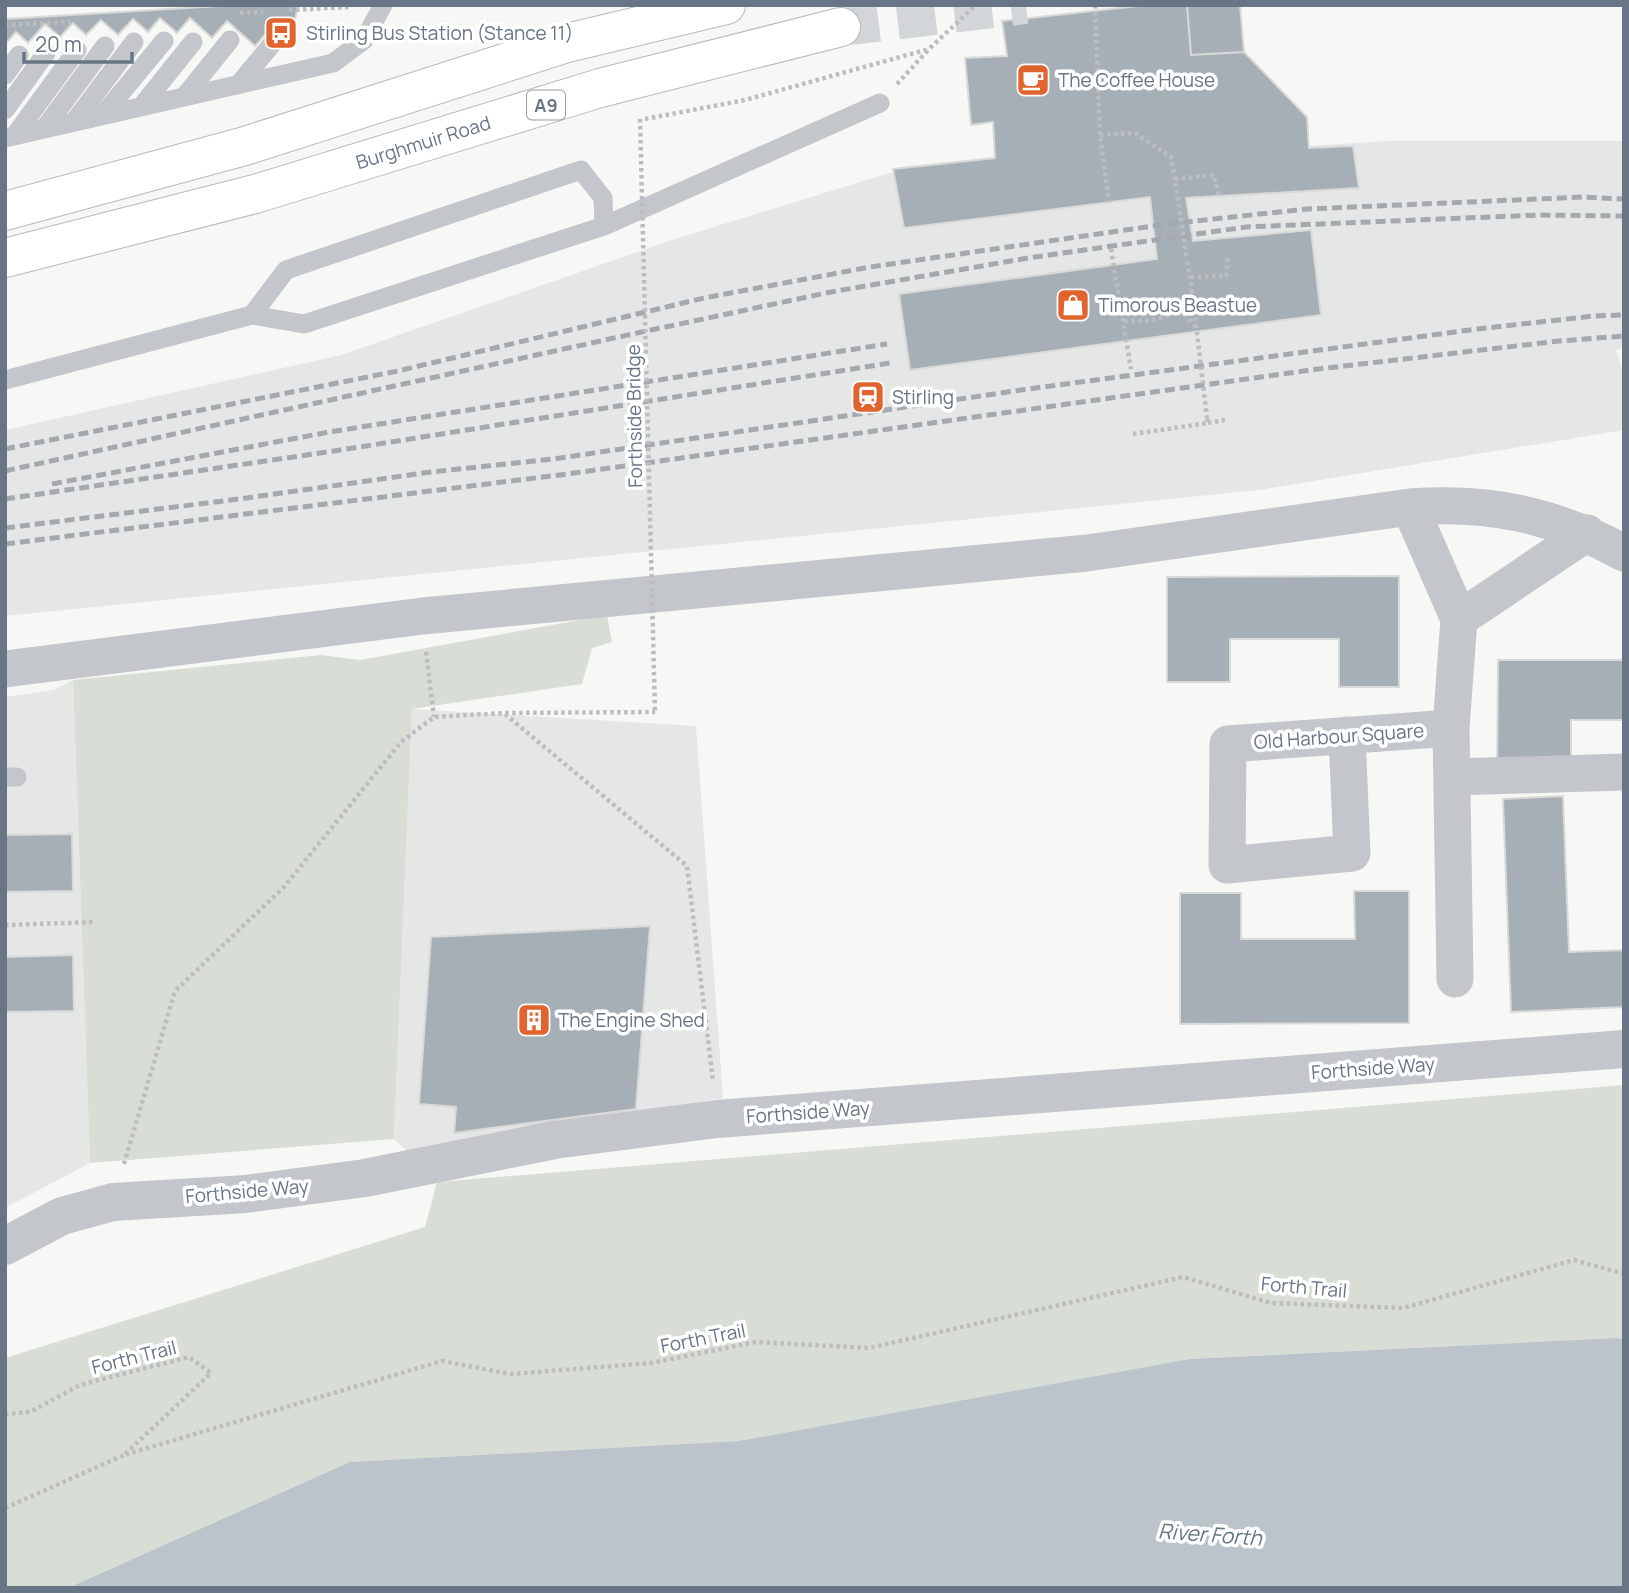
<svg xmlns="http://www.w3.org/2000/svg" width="1629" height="1593" font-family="Manrope,sans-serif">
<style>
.built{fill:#e5e6e6}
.green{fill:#d8ded6}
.water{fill:#bbc4ca}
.building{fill:#a7afb6;stroke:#d9d9d7;stroke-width:2}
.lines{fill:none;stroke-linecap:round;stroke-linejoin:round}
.primary-tunnel{stroke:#d3d6d9;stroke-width:38;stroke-dasharray:38 19;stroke-linecap:butt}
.primary-casing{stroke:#b6babe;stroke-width:40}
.path{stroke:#bbbdc0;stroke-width:4.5;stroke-dasharray:3.5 3.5;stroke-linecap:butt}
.service{stroke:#c3c6ca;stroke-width:19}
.minor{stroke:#c3c6ca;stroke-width:37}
.tertiary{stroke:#c3c6ca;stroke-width:38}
.primary{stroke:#fff;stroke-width:38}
.rail{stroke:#a4a9af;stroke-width:5;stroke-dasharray:10 5;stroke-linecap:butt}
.path-bridge{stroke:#bbbdc0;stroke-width:4.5;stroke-dasharray:3.5 3.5;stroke-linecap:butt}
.labels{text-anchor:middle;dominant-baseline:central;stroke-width:7;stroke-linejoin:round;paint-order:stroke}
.shield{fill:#fff;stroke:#959eaa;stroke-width:2}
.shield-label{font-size:18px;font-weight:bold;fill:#677585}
.poi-label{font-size:19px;fill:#677585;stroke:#fff;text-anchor:start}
.street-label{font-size:19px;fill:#677585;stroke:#fff}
.water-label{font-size:21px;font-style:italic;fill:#637781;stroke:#fff}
</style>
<rect width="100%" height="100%" fill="#f7f7f5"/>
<path class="built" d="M 1387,141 L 1624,141 L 1624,349 L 1616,350 L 1624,375 L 1624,430 L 1259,490 L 5,616 L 5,430 L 341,355 L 672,240 L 889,173 Z
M 73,680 L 90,1163 L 5,1208 L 5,697 L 54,690 Z
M 412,709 L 696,726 L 723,1098 L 409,1153 L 394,1139 Z"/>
<path class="green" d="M 607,615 L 612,642 L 592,648 L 582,684 L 412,709 L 394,1139 L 90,1163 L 73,680 L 321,655 L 360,660 Z
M 1624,1085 L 1624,1339 L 1615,1338 L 1189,1359 L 738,1441 L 351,1462 L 68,1588 L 5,1588 L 5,1358 L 425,1227 L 437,1182 Z"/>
<path class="water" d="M 1615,1338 L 1624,1339 L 1624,1588 L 68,1588 L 350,1462 L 738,1441 L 1189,1359 Z"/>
<path class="building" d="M 236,5 L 298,5 L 295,20 L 277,21 L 255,46 L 227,21 L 212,38 L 190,18 L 177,33 L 160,18 L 148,32 L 133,19 L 118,35 L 101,20 L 86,35 L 73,23 L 60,37 L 45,24 L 28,43 L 16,32 L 5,44 L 5,19 Z
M 1147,5 L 1187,5 L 1191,55 L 1244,52 L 1307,117 L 1309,148 L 1353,146 L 1359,188 L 1186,198 L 1193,241 L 1311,230 L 1321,315 L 910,370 L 899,294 L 1157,259 L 1150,197 L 904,228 L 893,169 L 995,158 L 993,122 L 971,125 L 965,58 L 1007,56 L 1002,21 Z
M 1187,5 L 1240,5 L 1244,52 L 1191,55 Z
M 1399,576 L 1399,687 L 1339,687 L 1339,639 L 1230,639 L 1230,682 L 1167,682 L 1167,577 Z
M 1498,660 L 1624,660 L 1624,720 L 1571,720 L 1571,772 L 1497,772 Z
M 1563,796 L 1569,952 L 1624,950 L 1624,1007 L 1511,1012 L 1503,799 Z
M 72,834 L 73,891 L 5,892 L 5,835 Z
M 1354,891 L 1409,891 L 1409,1023 L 1180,1024 L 1180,893 L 1241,893 L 1241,939 L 1355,939 Z
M 650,926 L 636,1109 L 454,1133 L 456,1107 L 419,1104 L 431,937 Z
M 73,955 L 74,1011 L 5,1012 L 5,957 Z"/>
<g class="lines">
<path class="primary-tunnel" d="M 841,27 L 1026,5"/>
<defs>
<g id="primary">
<path d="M 5,211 L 245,146 L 567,43 L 726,5"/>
<path id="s1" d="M 5,258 L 255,194 L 600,88 L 841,27"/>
</g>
</defs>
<use href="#primary" class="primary-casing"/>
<path class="path" d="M 1095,5 L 1100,135 L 1109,202
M 289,10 L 350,7
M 240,13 L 263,12
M 5,25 L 71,22
M 897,84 L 929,49 L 976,5
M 645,119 L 745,100 L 929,49
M 1100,135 L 1135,133 L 1171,157 L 1180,211
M 1175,179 L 1214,175 L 1219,196
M 1111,249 L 1131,369
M 1191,277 L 1226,276 L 1228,255
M 1179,309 L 1197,328
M 1124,321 C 1161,321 1170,321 1192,290 L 1187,260
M 1208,423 L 1225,420
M 1133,434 L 1208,423 L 1207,418
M 426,652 L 434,717
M 505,714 L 687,866 L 713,1081
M 5,925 L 95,922
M 124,1164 L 175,991 L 284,887 L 401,742 L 434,717 L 505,713 L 655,712
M 5,1414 L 30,1412 L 80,1385 L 189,1357 L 211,1373 L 124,1455 L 442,1361 L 511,1374 L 651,1363 L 756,1342 L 869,1348 L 1183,1277 L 1271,1303 L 1403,1308 L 1574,1260 L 1624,1274
M 5,1508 L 124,1455"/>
<path class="service" d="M 5,75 L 19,55
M 238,85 L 278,37
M 184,97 L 230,40
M 141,107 L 193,42
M 5,110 L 46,53
M 102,116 L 164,41
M 74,122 L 134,42
M 44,129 L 105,46
M 15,135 L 77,50
M 5,138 L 333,63 L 364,40 L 383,5
M 604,226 L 603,198 L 581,170 L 286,270 L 252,315 L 304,324 L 604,226 L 880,103
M 5,380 L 252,315
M 5,777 L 17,777"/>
<path class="minor" d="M 1410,507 L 1459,619
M 5,669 L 423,616 L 1087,553 L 1410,507 C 1489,501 1554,515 1624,553
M 1347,735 L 1352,853 L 1227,865 L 1228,744 L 1451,728
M 1452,777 L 1624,772
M 1455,979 L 1451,728 L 1459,619 L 1587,533"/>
<path class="tertiary" d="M 5,1246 L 62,1216 L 113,1202 L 246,1194 L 365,1178 L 554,1140 L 717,1119 L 1624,1049"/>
<use href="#primary" class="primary"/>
<path class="rail" d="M 5,449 L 398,371 L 704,298 L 870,267 L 1167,224 L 1307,209 L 1584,197 L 1624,199
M 5,471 L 637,333 L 831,292 L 1028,258 L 1246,227 L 1539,215 L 1624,216
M 52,484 L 329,432 L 887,344
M 5,499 L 334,451 L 890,363
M 5,528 L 239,499 L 431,472 L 553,459 L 1028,389 L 1477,329 L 1594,316 L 1624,315
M 5,544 L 567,474 L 1318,369 L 1559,341 L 1624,336"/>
<path class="path-bridge" d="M 640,119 L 655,712
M 1180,211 L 1187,260
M 1192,290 L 1207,418"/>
</g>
<defs>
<symbol id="bus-square" viewBox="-11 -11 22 22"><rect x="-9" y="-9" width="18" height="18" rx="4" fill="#df642d" stroke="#fff"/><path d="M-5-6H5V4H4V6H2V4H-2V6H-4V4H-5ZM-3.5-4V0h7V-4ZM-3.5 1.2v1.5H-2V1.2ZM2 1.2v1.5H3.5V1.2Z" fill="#fff"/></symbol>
<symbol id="cafe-square" viewBox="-11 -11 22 22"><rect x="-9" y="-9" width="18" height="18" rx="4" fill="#df642d" stroke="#fff"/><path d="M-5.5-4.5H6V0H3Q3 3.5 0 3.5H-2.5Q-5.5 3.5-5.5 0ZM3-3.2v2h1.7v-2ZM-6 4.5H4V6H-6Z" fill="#fff"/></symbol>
<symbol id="shop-square" viewBox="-11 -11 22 22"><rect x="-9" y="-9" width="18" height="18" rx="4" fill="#df642d" stroke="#fff"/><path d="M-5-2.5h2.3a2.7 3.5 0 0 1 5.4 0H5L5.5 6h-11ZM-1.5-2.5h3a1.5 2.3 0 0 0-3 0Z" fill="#fff"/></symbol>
<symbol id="station-square" viewBox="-11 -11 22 22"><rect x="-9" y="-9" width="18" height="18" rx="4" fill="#df642d" stroke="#fff"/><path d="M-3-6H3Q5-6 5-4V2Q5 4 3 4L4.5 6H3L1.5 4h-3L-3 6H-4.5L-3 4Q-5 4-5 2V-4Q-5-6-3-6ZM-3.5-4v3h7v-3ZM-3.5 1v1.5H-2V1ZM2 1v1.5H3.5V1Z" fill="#fff"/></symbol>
<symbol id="building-square" viewBox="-11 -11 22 22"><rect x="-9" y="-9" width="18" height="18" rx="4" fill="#df642d" stroke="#fff"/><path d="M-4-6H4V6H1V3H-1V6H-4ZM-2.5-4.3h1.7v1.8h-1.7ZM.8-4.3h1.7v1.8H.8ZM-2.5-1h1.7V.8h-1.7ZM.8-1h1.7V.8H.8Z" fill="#fff"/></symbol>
</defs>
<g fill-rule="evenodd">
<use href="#bus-square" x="262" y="14" width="38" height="38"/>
<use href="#cafe-square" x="1014" y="61" width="38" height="38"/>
<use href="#shop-square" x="1054" y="286" width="38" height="38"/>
<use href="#station-square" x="849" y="378" width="38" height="38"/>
<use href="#building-square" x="515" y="1001" width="38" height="38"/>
</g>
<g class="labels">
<rect class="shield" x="527" y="90.5" width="38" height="29" rx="5"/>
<g class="shield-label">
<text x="546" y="105">A9</text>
</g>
<g class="poi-label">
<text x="306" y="33">Stirling Bus Station (Stance 11)</text>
<text x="1058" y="80">The Coffee House</text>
<text x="1098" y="305">Timorous Beastue</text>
<text x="892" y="397">Stirling</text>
<text x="558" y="1020">The Engine Shed</text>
</g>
<g class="street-label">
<text stroke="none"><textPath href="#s1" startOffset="434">Burghmuir Road</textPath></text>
<text transform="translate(634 416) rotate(-91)">Forthside Bridge</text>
<text transform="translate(1339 736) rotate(-4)">Old Harbour Square</text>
<text transform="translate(1373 1068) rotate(-4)">Forthside Way</text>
<text transform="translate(808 1112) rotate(-4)">Forthside Way</text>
<text transform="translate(247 1191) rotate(-5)">Forthside Way</text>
<text transform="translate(1304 1287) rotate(5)">Forth Trail</text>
<text transform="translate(703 1338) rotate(-11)">Forth Trail</text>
<text transform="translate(134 1357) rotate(-14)">Forth Trail</text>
</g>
<g class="water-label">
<text transform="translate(1210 1534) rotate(4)">River Forth</text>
</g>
</g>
<rect width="1629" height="1593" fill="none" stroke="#677585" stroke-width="14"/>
<path d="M24 52v10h108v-10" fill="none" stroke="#677585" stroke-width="3.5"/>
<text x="35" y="52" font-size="21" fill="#677585" stroke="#ffffff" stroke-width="5" paint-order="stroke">20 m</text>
</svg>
